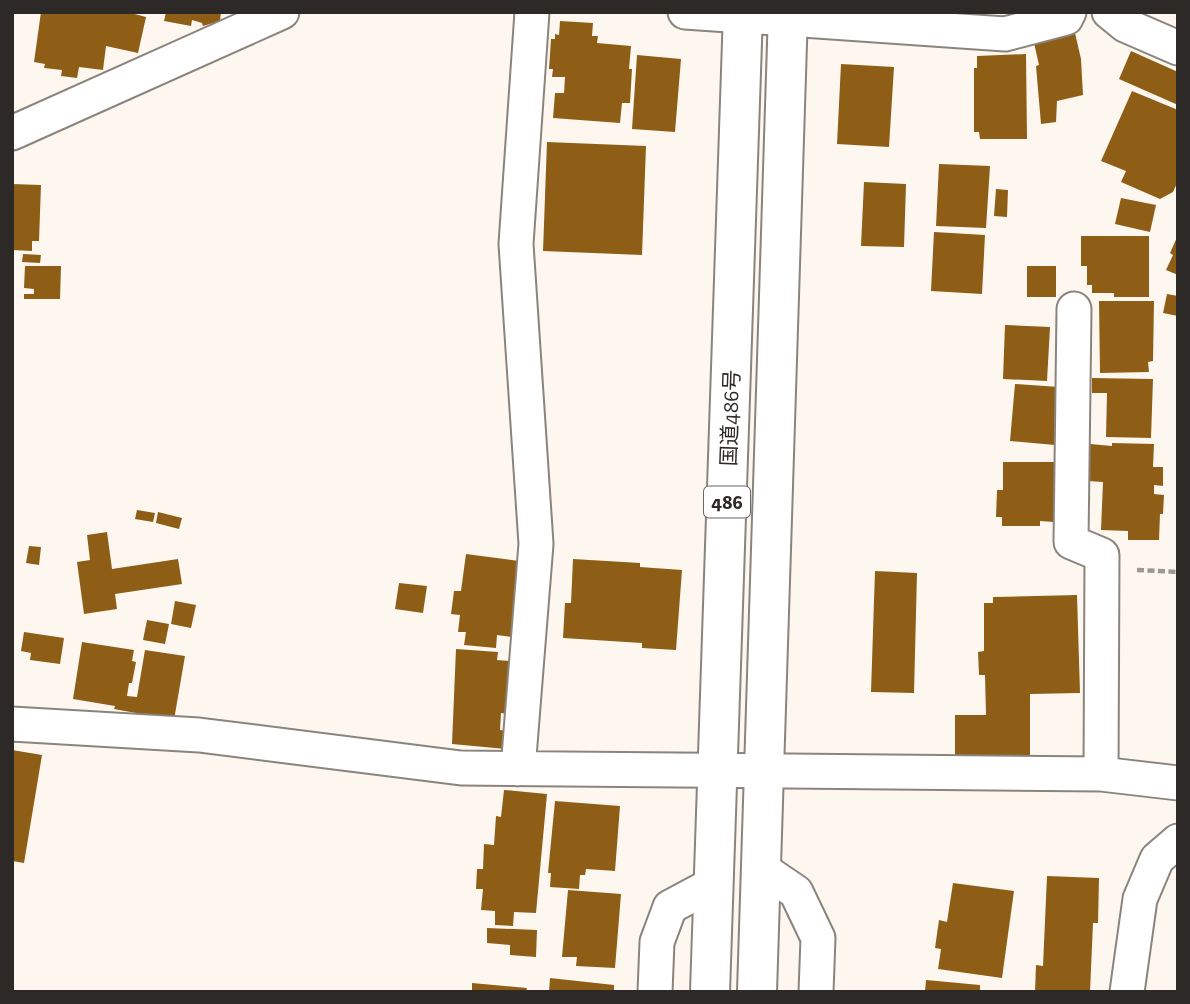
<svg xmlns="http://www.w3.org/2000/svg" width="1190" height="1004" font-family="'Zilla Slab','Noto Sans JP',serif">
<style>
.building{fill:#8e5e16}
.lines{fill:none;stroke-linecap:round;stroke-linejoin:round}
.minor-casing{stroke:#8a847d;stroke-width:37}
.trunk-casing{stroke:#8a847d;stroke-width:42}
.path{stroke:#9c9792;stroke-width:4.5;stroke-dasharray:7 3.5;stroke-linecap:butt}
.minor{stroke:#fff;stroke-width:33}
.trunk{stroke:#fff;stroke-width:38}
.labels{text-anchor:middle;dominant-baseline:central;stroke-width:7;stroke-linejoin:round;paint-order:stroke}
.shield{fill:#fff;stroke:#6b6968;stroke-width:2}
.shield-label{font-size:19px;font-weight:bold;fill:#2c2927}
.street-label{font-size:21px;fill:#2c2927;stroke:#fff}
</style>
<rect width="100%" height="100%" fill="#fef7f0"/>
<path class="building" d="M 41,12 L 127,12 L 146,17 L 138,53 L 106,46 L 103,70 L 79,67 L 77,78 L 61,76 L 62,70 L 44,68 L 45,64 L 34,62 Z
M 166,12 L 221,12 L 220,21 L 203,26 L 202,23 L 192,20 L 191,26 L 164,21 Z
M 560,21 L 593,23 L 592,36 L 598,36 L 597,43 L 631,46 L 629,69 L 632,69 L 630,103 L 622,103 L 620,123 L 553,118 L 555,93 L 564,93 L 565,77 L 552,77 L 553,69 L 549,69 L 551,39 L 555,39 L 555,34 L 559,35 Z
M 1075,33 L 1081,59 L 1083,95 L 1057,101 L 1056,122 L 1041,124 L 1036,66 L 1039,65 L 1034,43 Z
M 1131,51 L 1178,72 L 1178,105 L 1119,79 Z
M 1026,54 L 1027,139 L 980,139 L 979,132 L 974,132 L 974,68 L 977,68 L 977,56 Z
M 637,55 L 681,59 L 675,132 L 632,129 Z
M 841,64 L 894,67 L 889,147 L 837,144 Z
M 1132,91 L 1178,110 L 1178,181 L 1173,192 L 1160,199 L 1121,182 L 1126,171 L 1101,161 Z
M 547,142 L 646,146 L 642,255 L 543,251 Z
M 939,164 L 990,166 L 986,228 L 936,226 Z
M 864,182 L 906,184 L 904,247 L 861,246 Z
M 12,184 L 41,185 L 39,241 L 32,241 L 32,251 L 12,250 Z
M 996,189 L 1008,190 L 1007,217 L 994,216 Z
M 1121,198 L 1156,205 L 1150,232 L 1115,224 Z
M 934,232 L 985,235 L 982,294 L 931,291 Z
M 1178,235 L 1178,275 L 1166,270 L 1173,255 L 1170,253 Z
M 1081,236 L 1149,236 L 1149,297 L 1114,297 L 1114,293 L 1092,293 L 1092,285 L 1087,285 L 1087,266 L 1081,266 Z
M 23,254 L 41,255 L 40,263 L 22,262 Z
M 25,266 L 61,266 L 60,299 L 24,299 L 24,294 L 34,294 L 34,289 L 24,288 Z
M 1027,266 L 1056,266 L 1056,297 L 1027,297 Z
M 1167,294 L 1178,296 L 1178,316 L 1163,313 Z
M 1099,301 L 1154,301 L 1153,361 L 1148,362 L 1149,372 L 1100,373 Z
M 1005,325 L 1050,327 L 1047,381 L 1003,379 Z
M 1092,378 L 1153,379 L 1151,438 L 1106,437 L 1107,393 L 1092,393 Z
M 1015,384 L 1059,387 L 1055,445 L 1010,441 Z
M 1112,443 L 1154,444 L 1153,467 L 1163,467 L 1163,486 L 1154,485 L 1154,494 L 1164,495 L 1163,514 L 1160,514 L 1159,540 L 1128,540 L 1128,531 L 1101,530 L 1103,482 L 1088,481 L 1090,444 L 1112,446 Z
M 1003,462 L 1055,462 L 1054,522 L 1040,521 L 1040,526 L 1002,526 L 1002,517 L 996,517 L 997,490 L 1003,490 Z
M 137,510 L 155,513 L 153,522 L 135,519 Z
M 158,512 L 182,518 L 179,529 L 156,523 Z
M 107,532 L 112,569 L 178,559 L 182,584 L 115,594 L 117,609 L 84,614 L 77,562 L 90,560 L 87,535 Z
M 29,546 L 41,547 L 39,565 L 26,563 Z
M 466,554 L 519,561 L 511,637 L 497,635 L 496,648 L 464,645 L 466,632 L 458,632 L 460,615 L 451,614 L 454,591 L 461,591 Z
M 573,559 L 640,563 L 640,567 L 682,570 L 676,650 L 642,648 L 642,643 L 563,638 L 565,603 L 571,603 Z
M 875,571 L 917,573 L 914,693 L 871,692 Z
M 399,583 L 427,586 L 423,613 L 395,609 Z
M 1077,595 L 1080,693 L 1030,694 L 1030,763 L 955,763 L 955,715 L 986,715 L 985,675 L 979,675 L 978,652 L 984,651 L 984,603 L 993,603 L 993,597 Z
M 175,601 L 196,605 L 191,628 L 171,624 Z
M 147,620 L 169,624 L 165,644 L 143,640 Z
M 24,632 L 64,638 L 60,664 L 30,660 L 31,653 L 21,651 Z
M 82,642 L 134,650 L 132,661 L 136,662 L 132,683 L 129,683 L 127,696 L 137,697 L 145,650 L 185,656 L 174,720 L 114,709 L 115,706 L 73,699 Z
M 456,649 L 498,652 L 497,660 L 509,661 L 508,671 L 511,672 L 508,714 L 501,713 L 500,730 L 508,731 L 506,749 L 452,744 Z
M 12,750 L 42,755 L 24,863 L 12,861 Z
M 504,790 L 547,794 L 536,913 L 514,912 L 513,926 L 495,925 L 495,911 L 481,910 L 483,889 L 476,889 L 477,869 L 483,869 L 484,844 L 494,845 L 496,816 L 501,817 Z
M 555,801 L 620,806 L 615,871 L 586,869 L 585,875 L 580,875 L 579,889 L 550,887 L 551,873 L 548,873 Z
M 1047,876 L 1099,878 L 1098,923 L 1093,923 L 1090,992 L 1035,992 L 1036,965 L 1043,966 Z
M 953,883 L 1014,891 L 1002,978 L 938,969 L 941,949 L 935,948 L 939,920 L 947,922 Z
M 568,890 L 621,894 L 615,968 L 576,966 L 577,957 L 562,957 Z
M 487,928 L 537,930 L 536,957 L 510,955 L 510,945 L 487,943 Z
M 550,978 L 614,985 L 614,992 L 549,992 Z
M 926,980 L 980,985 L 980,992 L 925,992 Z
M 472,983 L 527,988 L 526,992 L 472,992 Z"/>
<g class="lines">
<defs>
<path id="minor" d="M 685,12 L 1005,34 L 1066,18 L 1069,12
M 1109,12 L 1125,25 L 1178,48
M 12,133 L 282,12
M 1074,309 L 1071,542 L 1102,555 L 1101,774
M 12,724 L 199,735 L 461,768 L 1101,774 L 1178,783
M 518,769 L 536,544 L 516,244 L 532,12
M 762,869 L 796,892 L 818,938 L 816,992
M 655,992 L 657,942 L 670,907 L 713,884
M 1127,992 L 1140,899 L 1157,859 L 1178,841"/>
<path id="trunk" d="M 710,992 L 743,12
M 757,992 L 788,12"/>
</defs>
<use href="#minor" class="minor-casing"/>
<use href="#trunk" class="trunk-casing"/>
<path class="path" d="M 1137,570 L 1178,572"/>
<use href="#minor" class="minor"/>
<use href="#trunk" class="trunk"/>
</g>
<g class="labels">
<rect class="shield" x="704" y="486.5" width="46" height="31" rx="5"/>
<g class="shield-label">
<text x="727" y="502">486</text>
</g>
<g class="street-label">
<text transform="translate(730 418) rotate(-88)">国道486号</text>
</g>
</g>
<rect width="1190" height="1004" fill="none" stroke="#2c2927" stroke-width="28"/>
</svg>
